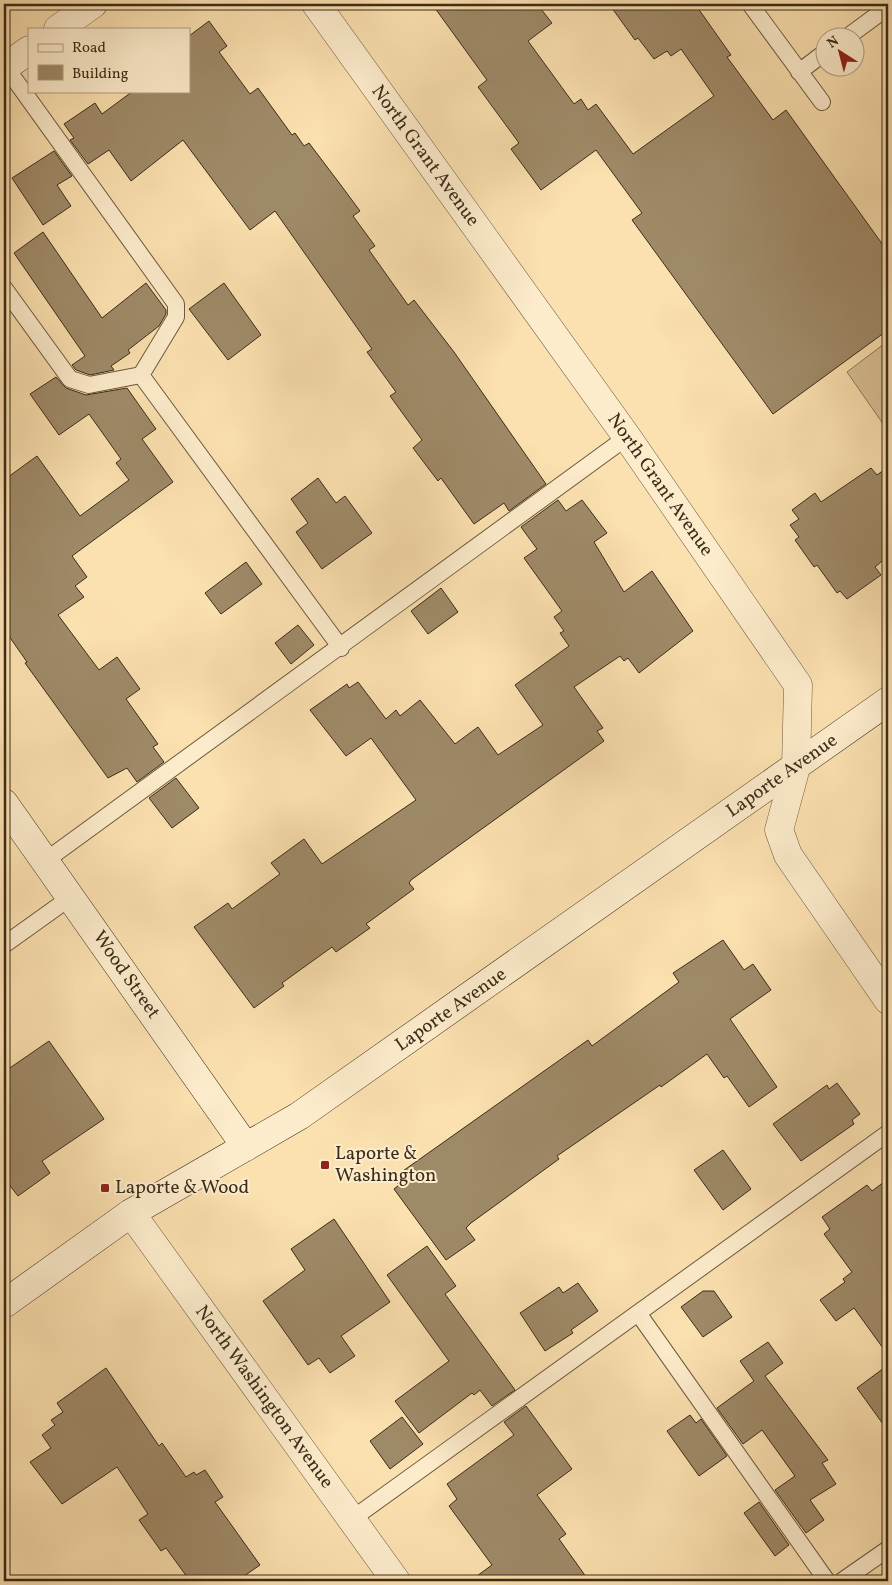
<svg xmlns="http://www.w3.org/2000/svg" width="892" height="1585" font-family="Vollkorn,serif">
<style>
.green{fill:#dbc296;stroke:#8b7758}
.building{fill:#9f8a68;stroke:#3b2c19}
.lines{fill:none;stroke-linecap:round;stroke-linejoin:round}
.lane-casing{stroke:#6b593f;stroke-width:18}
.street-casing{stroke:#6b593f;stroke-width:29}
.secondary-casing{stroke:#3b2c19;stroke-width:29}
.lane{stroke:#fdeccc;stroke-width:16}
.street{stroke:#fdeccc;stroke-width:28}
.secondary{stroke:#fdeccc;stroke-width:28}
.poi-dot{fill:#8f2418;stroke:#fdeccc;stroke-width:2}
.labels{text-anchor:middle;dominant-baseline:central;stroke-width:4;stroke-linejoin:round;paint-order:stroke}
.street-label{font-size:19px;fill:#3b2c19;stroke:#fdeccc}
.poi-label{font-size:19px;fill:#3b2c19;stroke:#fdeccc;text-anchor:start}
</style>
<rect width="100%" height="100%" fill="#fce1b0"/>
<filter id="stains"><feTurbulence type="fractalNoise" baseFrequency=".004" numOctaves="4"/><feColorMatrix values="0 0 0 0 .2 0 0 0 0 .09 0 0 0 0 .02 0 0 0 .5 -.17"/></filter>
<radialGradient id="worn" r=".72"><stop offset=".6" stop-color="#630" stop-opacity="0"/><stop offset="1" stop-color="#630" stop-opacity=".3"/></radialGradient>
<path class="green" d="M 888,341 L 888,431 L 847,372 Z"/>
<path class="building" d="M 432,4 L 537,4 L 552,23 L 528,41 L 574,104 L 581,99 L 588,110 L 596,104 L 633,154 L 714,96 L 681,49 L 671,56 L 667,51 L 654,59 L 638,38 L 635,40 L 609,4 L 695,4 L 731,55 L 727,57 L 773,120 L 786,110 L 888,252 L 888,330 L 773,414 L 632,220 L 642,213 L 596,150 L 541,190 L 511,149 L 519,143 L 478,87 L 487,80 Z
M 209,21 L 227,46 L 219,52 L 250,94 L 258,88 L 292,135 L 295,133 L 304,146 L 309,143 L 340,184 L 360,211 L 353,216 L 375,246 L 369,250 L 408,305 L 414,300 L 454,352 L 546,484 L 509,511 L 504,503 L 474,524 L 441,478 L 438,481 L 413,448 L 422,440 L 390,396 L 396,392 L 367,352 L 372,349 L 275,211 L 250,230 L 183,140 L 131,181 L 109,150 L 88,164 L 70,140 L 74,138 L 64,124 L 95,103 L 102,114 L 133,91 L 189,91 L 189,36 Z
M 54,151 L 72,176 L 57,185 L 71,206 L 43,225 L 12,178 Z
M 43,232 L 102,318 L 146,283 L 166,310 L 166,314 L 159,326 L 128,350 L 130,353 L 111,366 L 114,370 L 90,375 L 76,370 L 72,365 L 85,356 L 14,253 Z
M 224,283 L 261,335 L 228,360 L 189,309 Z
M 56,377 L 66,388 L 86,395 L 127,388 L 156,429 L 142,439 L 173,482 L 72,556 L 87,577 L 75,586 L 84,597 L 58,615 L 99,670 L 117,657 L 140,689 L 126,699 L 158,744 L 153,747 L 164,762 L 137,782 L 127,768 L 108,778 L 25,663 L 27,662 L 4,629 L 4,480 L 37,456 L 80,516 L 129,480 L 116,463 L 121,459 L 89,414 L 59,435 L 30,394 Z
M 888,467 L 888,556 L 875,567 L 881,575 L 847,599 L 840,591 L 837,593 L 817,565 L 814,567 L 795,540 L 799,537 L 790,525 L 799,519 L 792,510 L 815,493 L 821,502 L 871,468 L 877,475 Z
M 318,478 L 336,503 L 345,496 L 372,533 L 322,569 L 296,532 L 308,523 L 291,499 Z
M 558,500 L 566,511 L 582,500 L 607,533 L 594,542 L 624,592 L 652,571 L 693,631 L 639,673 L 628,658 L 624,661 L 620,656 L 574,687 L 603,728 L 597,731 L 604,741 L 411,880 L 409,883 L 414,889 L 366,924 L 370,928 L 336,952 L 332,947 L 282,983 L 284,986 L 254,1008 L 194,927 L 228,903 L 232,909 L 280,874 L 271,863 L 304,839 L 322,864 L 416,800 L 371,738 L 346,756 L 310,710 L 347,684 L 349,688 L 358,682 L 386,719 L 396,710 L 400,716 L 420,700 L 455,744 L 478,727 L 498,755 L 543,725 L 515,685 L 569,646 L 560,633 L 564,631 L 554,617 L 562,611 L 524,558 L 537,549 L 521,527 Z
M 246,562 L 262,584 L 221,614 L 205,593 Z
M 441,588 L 458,612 L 428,634 L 411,611 Z
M 298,625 L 314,645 L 291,664 L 275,643 Z
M 176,778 L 199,808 L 172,828 L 149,798 Z
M 723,940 L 744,970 L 753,964 L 771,990 L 730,1019 L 777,1087 L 749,1107 L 727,1076 L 724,1078 L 707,1054 L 661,1087 L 660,1085 L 557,1156 L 559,1159 L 471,1223 L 466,1228 L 475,1240 L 446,1260 L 394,1189 L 399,1185 L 393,1178 L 588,1040 L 592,1046 L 679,982 L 673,973 Z
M 49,1041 L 104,1119 L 42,1161 L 50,1173 L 18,1196 L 4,1178 L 4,1072 Z
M 837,1083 L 860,1114 L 852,1120 L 854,1124 L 801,1161 L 773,1124 L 827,1085 L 829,1089 Z
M 723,1150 L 751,1189 L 723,1210 L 694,1170 Z
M 888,1179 L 888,1355 L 854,1308 L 836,1321 L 820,1300 L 845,1282 L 843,1279 L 852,1272 L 824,1234 L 830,1229 L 822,1217 L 867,1185 L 872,1191 Z
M 334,1219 L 390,1302 L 341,1336 L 355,1356 L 330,1373 L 319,1358 L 308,1365 L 263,1301 L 305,1270 L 291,1249 Z
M 427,1246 L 456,1286 L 445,1294 L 515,1390 L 492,1406 L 480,1390 L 474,1395 L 472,1393 L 419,1433 L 395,1401 L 449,1361 L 387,1275 Z
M 578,1283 L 598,1311 L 571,1330 L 573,1333 L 545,1351 L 520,1313 L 559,1287 L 563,1293 Z
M 703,1291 L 714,1291 L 732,1317 L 703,1337 L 681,1307 Z
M 768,1342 L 783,1363 L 765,1376 L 828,1460 L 822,1463 L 836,1484 L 810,1500 L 824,1520 L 806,1533 L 775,1490 L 795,1476 L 762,1430 L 743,1444 L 717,1408 L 754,1381 L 740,1361 Z
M 888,1365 L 888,1431 L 857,1388 Z
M 106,1368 L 159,1446 L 162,1443 L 186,1477 L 194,1472 L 196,1475 L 205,1470 L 223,1497 L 215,1502 L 260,1565 L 237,1581 L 190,1581 L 166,1548 L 161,1551 L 139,1520 L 148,1514 L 117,1467 L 62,1504 L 30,1462 L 51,1448 L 42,1435 L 55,1425 L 51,1420 L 63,1412 L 57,1403 Z
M 526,1406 L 572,1469 L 537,1495 L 566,1534 L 559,1539 L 589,1581 L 470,1581 L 492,1565 L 449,1506 L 457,1499 L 447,1484 L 514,1435 L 504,1422 Z
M 690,1415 L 696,1423 L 701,1419 L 727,1456 L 699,1476 L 667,1431 Z
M 402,1417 L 423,1444 L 390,1469 L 370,1441 Z
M 759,1502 L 789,1545 L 775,1556 L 744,1513 Z"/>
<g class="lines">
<defs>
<path id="lane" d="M 750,4 L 822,102
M 846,38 L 888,7
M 799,72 L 824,53
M 4,288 L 70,379 L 89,385 L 141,375 L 176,317 L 176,304 L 5,66
M 141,375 L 341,648
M 45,861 L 627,437
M 4,945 L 71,897
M 638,1313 L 827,1581
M 352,1519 L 888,1133
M 842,1581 L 888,1549"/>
<path id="street" d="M 316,4 L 627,437 L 798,685 L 796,767 L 779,830 L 788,855 L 888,1000
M 58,29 L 93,4
M 4,68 L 29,50
M 131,1213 L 396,1581"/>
<path id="secondary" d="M 4,803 L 246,1147
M 4,1304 L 131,1213 L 299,1116 L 888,701"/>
</defs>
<use href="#lane" class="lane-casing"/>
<use href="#street" class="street-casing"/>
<use href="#secondary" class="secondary-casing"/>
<use href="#lane" class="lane"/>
<use href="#street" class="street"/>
<use href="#secondary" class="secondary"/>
</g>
<g class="poi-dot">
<rect x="320" y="1160" width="10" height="10" rx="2.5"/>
<rect x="100" y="1183" width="10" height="10" rx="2.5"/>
</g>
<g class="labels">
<g class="street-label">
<text transform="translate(425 156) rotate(54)">North Grant Avenue</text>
<text transform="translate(660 485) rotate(55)">North Grant Avenue</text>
<text transform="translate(782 776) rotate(-35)">Laporte Avenue</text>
<text transform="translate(126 975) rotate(55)">Wood Street</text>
<text transform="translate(451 1010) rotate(-35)">Laporte Avenue</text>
<text transform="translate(264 1397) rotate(54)">North Washington Avenue</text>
</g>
<g class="poi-label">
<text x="335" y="1154">Laporte &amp;<tspan x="335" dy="22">Washington</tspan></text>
<text x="115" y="1188">Laporte &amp; Wood</text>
</g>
</g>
<rect width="892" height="1585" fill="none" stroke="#fce1b0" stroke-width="20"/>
<rect x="5" y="5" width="882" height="1575" fill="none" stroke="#3b2c19" stroke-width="2.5"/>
<rect x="10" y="10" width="872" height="1565" fill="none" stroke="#3b2c19"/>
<rect x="28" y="28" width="162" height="65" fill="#fdeccc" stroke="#af9f84"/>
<rect x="38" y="44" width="25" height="8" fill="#fdeccc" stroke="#af9f84"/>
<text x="72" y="52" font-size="15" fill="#3b2c19">Road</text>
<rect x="38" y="65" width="25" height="15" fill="#9f8a68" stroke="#af9f84"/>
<text x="72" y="78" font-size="15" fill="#3b2c19">Building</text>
<g transform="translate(840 52) rotate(324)"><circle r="24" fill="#fdeccc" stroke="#af9f84"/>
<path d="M0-4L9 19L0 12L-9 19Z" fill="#8f2418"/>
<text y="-8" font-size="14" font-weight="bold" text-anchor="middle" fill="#3b2c19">N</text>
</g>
<rect width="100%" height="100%" filter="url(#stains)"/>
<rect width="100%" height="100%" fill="url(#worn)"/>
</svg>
